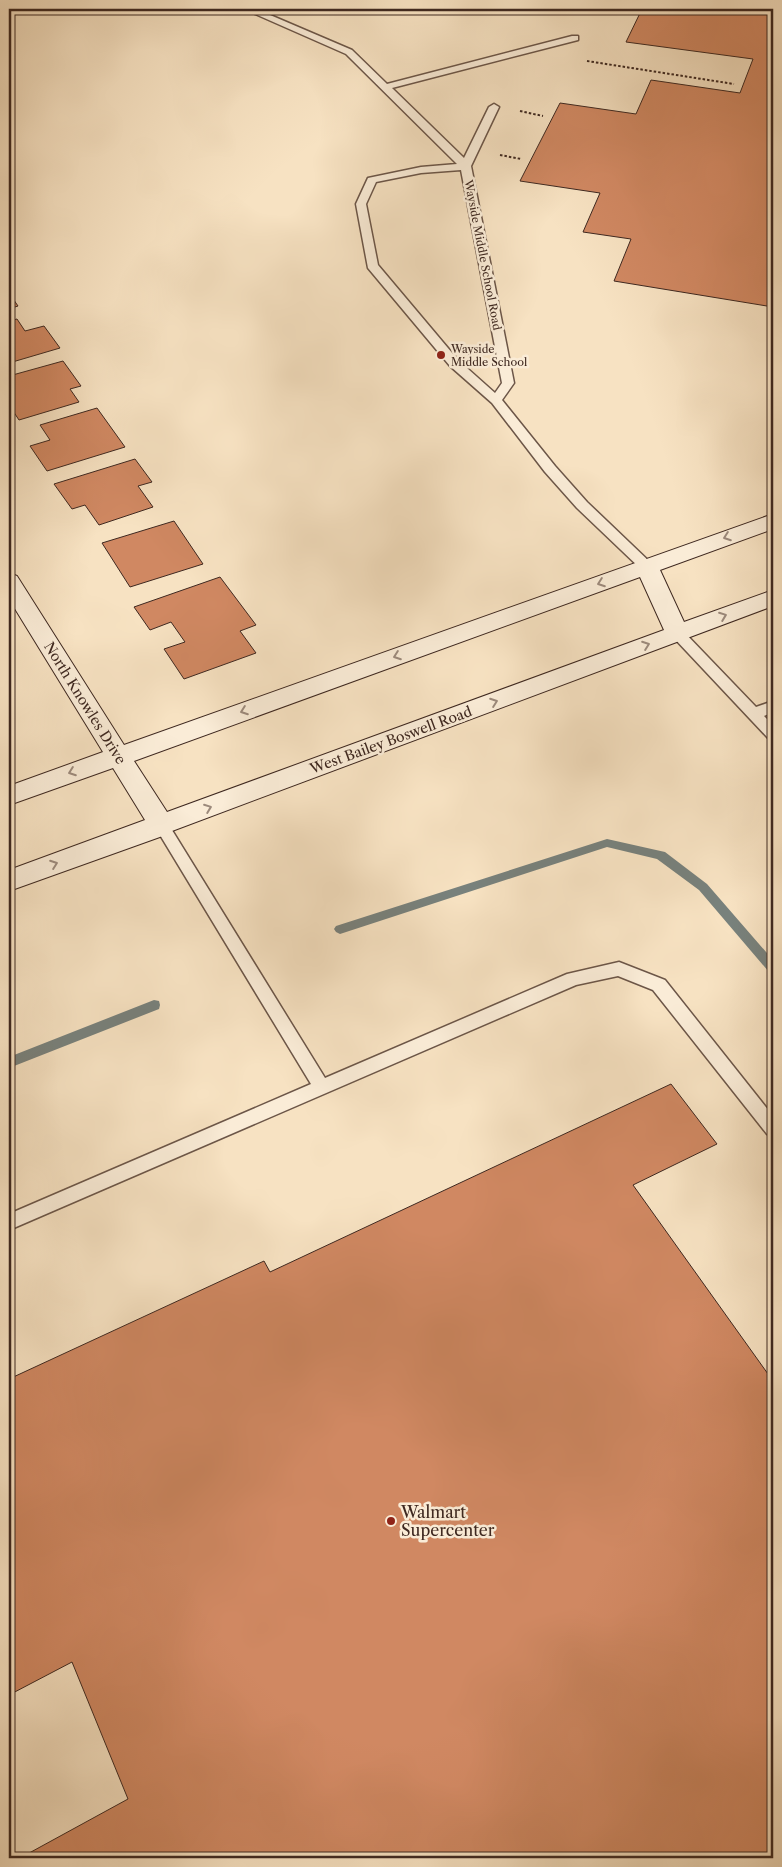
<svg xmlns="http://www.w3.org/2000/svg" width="782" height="1867" font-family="'Libre Caslon Text',serif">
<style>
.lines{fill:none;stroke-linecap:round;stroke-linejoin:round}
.stream{fill:#78817c;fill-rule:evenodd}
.building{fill:#d08862;stroke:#3e2820}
.lane-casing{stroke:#6c5648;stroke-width:3}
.secondary-casing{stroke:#3e2820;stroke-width:2}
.path{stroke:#3e2820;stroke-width:2;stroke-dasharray:2.5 2;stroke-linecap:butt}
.lane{fill:#faecd7;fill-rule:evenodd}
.secondary{fill:#faecd7;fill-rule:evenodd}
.oneway{stroke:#9c8a7c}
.poi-dot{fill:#8f2418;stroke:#faecd7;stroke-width:2}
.labels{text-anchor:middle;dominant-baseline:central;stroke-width:5;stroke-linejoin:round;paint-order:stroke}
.far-street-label{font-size:11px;fill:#3e2820;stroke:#faecd7}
.far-poi-label{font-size:11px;fill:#3e2820;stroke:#faecd7;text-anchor:start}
.street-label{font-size:14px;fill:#3e2820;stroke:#faecd7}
.near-poi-label{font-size:16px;fill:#3e2820;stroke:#faecd7;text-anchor:start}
</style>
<rect width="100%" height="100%" fill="#f7e2c2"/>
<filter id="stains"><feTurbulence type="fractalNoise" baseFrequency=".004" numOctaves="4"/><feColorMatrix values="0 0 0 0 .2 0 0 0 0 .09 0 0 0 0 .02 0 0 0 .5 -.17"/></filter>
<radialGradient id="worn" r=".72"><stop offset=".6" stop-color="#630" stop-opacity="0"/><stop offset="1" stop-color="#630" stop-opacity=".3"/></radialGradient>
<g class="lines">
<path class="stream" d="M 607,839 L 665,852 L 707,884 L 773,960 L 773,973 L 769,972 L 699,890 L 657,859 L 607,847 L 340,934 L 336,932 L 334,929 L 336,926 Z
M 154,1000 L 159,1001 L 160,1005 L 159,1009 L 9,1068 L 9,1057 Z"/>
</g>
<path class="building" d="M 642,9 L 773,9 L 773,307 L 614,281 L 631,239 L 583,232 L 600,193 L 520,181 L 560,103 L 636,114 L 651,80 L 740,93 L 753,59 L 626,42 Z
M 9,293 L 18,306 L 9,309 Z
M 17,319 L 25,331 L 44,326 L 60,348 L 9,363 L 9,321 Z
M 63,361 L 81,386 L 70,389 L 79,402 L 19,420 L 9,405 L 9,376 Z
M 97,408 L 125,447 L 47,471 L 30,446 L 50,440 L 40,425 Z
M 135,459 L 152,482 L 138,486 L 153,507 L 99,525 L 85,505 L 72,509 L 54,484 Z
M 174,521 L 203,564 L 130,587 L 102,543 Z
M 220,577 L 256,625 L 240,631 L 256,653 L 184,679 L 164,649 L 185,642 L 171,622 L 150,630 L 134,607 Z
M 671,1084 L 717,1144 L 633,1185 L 773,1381 L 773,1858 L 20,1858 L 128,1799 L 72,1662 L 9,1695 L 9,1379 L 264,1261 L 270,1272 Z"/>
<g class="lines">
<defs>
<path id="lane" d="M 244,9 L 256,9 L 352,50 L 387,84 L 572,36 L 578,36 L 578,40 L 392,88 L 464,158 L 489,107 L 494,104 L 499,107 L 471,166 L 514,383 L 502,400 L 555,466 L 587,502 L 652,564 L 654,567 L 652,570 L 642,570 L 577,508 L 545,472 L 492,403 L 450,366 L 368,268 L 356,204 L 368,178 L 421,167 L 457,164 L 346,54 ZM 461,170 L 502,383 L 495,393 L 458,360 L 378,265 L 366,204 L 376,182 L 421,173 Z
M 678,629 L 683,631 L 756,707 L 773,701 L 773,712 L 764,716 L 773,725 L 773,739 L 768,738 L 673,637 L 671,634 L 673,631 Z
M 162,820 L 167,822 L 325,1078 L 567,974 L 619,962 L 665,980 L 773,1116 L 773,1136 L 767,1134 L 653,990 L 618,976 L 576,985 L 9,1230 L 9,1214 L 311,1084 L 157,830 L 154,826 L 157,822 Z"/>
<path id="secondary" d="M 773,514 L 773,529 L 660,570 L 684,622 L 773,590 L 773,606 L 172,831 L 171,833 L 9,891 L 9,870 L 145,820 L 113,768 L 9,805 L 9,786 L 103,752 L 9,599 L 9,573 L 17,576 L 124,745 ZM 640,577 L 664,630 L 167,812 L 134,761 Z"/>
</defs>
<use href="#lane" class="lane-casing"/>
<use href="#secondary" class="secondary-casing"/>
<path class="path" d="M 587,61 L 734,84
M 520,111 L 543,116
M 500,155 L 521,159"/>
<use href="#lane" class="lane"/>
<use href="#secondary" class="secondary"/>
</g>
<defs><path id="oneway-chevron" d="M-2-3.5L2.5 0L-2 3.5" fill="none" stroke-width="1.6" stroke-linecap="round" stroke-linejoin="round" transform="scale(1.25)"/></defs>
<g class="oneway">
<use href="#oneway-chevron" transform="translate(727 537) rotate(160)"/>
<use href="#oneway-chevron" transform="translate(601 583) rotate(160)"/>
<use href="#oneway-chevron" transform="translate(723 616) rotate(-21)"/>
<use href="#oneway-chevron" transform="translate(646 645) rotate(-20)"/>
<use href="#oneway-chevron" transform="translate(397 656) rotate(160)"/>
<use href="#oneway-chevron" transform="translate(494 702) rotate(-20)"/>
<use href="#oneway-chevron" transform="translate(244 711) rotate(160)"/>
<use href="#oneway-chevron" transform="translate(72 772) rotate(160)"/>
<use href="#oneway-chevron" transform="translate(208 808) rotate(-21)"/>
<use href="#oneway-chevron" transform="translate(54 864) rotate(-20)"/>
</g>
<g class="poi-dot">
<circle cx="441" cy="355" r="5"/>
<circle cx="391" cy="1521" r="5"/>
</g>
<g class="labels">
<g class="far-street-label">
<text transform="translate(483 255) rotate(79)">Wayside Middle School Road</text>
</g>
<g class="far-poi-label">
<text x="451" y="349">Wayside<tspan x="451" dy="13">Middle School</tspan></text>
</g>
<g class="street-label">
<text transform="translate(85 703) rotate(58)">North Knowles Drive</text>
<text transform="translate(391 740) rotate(-20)">West Bailey Boswell Road</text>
</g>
<g class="near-poi-label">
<text x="401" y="1512">Walmart<tspan x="401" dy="18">Supercenter</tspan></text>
</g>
</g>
<rect width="782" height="1867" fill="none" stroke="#f7e2c2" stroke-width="30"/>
<rect x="10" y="10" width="762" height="1847" fill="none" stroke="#3e2820" stroke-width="2.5"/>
<rect x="15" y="15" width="752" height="1837" fill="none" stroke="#3e2820"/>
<rect width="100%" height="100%" filter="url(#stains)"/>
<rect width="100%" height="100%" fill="url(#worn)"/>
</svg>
